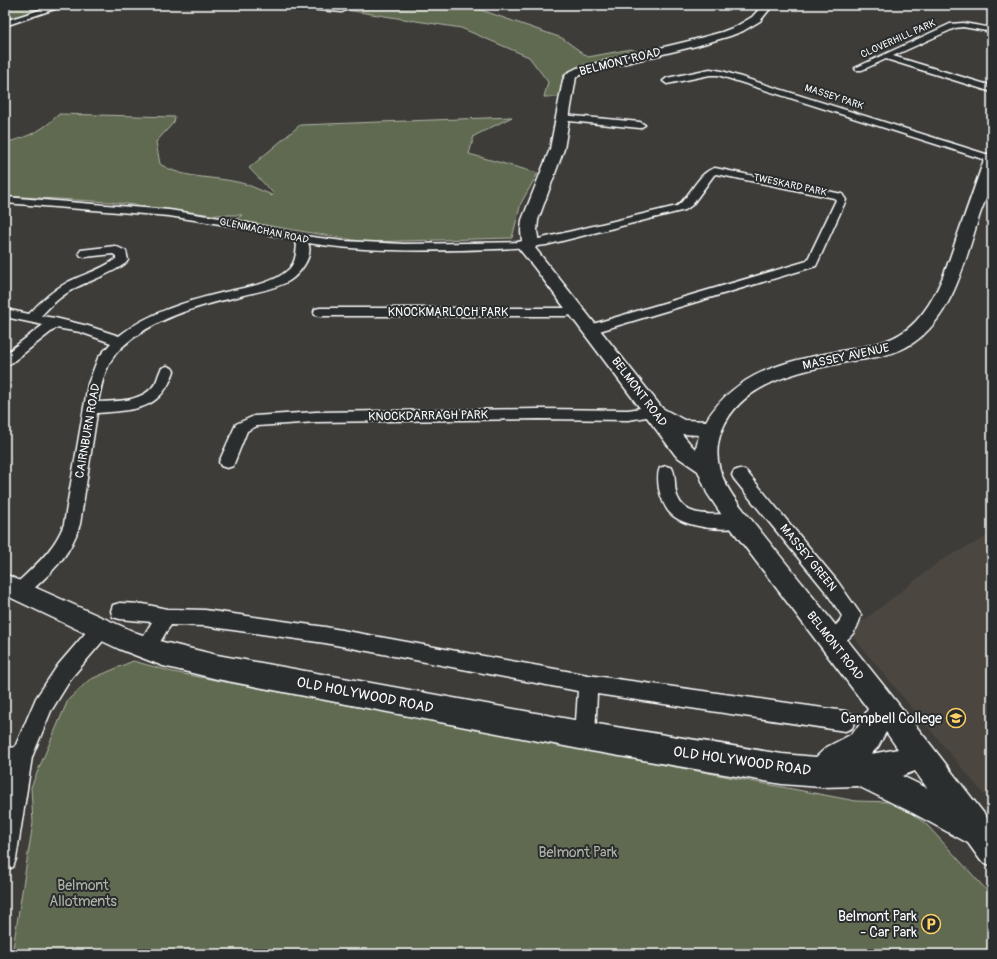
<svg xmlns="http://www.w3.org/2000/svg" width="997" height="959" font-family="Pangolin,sans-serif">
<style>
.built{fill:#4c4641}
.green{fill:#616b51;stroke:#b0b5a8}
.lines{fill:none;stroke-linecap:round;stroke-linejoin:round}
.street-casing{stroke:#fff;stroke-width:3}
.secondary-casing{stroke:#fff;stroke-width:3}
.street{fill:#2a2d2e;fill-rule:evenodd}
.secondary{fill:#2a2d2e;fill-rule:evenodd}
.labels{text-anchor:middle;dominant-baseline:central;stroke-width:4;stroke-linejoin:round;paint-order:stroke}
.far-street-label{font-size:10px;fill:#fff;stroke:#2a2d2e}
.street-label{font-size:12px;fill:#fff;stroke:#2a2d2e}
.near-street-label{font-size:14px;fill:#fff;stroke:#2a2d2e}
.near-poi-label{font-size:14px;fill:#fff;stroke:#2a2d2e;text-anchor:end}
.near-park-label{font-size:14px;fill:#b0b5a8;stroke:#2a2d2e}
</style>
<rect width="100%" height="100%" fill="#3e3c39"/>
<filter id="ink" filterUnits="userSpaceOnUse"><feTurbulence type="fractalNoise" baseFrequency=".025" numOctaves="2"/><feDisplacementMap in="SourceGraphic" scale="8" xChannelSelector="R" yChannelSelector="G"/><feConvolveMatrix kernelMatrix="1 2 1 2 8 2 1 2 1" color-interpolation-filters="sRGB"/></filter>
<g filter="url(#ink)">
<path class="built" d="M 992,534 L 992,804 L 849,632 L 940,561 Z"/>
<path class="green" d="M 5,5 L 58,5 L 5,22 Z
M 344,5 L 417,5 L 481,10 L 562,38 L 588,57 L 631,49 L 641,53 L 574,70 L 564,74 L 559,97 L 544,97 L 548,82 L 529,57 L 461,28 L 340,9 Z
M 59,114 L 175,117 L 174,122 L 156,142 L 160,164 C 184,179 210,176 237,182 C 248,184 259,190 270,194 L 271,196 L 274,194 L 249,168 L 300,125 L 512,117 L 474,136 L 469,154 L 538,173 L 521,203 L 512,238 L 365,242 L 235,220 L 242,215 L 214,215 L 110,202 L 5,196 L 5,143 C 29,136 41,132 59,114 Z
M 133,661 L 173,672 L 856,801 L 897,802 L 927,825 L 992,896 L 992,954 L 12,954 L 33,823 L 31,787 L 68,700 L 89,680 Z"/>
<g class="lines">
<defs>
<path id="street" d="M 55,5 L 66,5 L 5,26 L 5,21 Z
M 283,5 L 311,5 L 342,8 L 346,10 L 342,12 L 287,7 Z
M 963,23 L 992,28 L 992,32 L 963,27 L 955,28 L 893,56 L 992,86 L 992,92 L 886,59 L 862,70 L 856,70 L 855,68 L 950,24 Z
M 710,69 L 722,71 L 992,156 L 992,162 L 718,75 L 710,75 L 667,84 L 663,81 L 667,78 Z
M 562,115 L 640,122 L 645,125 L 640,128 L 559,120 L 557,118 Z
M 715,168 L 842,194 L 846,200 L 816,266 L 596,332 L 586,332 L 584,329 L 586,326 L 807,261 L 836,200 L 834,198 L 716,174 L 714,175 L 692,205 L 685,210 L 546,245 C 518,249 489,249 461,250 C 409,251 359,251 308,243 C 314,256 300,274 289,281 C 273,290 254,292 237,297 C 197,306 152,319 121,348 C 106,362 102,382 98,402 C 118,401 145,402 156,382 C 158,378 159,372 162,368 L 167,366 L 172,368 L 174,371 C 161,411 134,410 97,413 L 80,524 C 69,559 51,572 26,596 L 20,599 L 14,596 L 11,591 L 14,586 C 34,566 54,551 64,524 L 88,384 L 98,358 L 111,343 L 80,332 L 56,328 L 10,364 L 5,365 L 5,354 L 43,325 L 5,317 L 5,309 L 29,314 C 40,302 53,290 68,282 C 84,274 101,270 116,259 L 116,256 L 113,254 L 85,257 L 81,256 L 79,253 L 81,250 L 115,246 L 126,251 L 128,260 L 126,263 C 111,274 94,279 77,287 C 63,294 51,305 41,316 L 55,318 L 88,326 L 119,336 C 149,312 188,301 225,292 C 245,287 271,285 288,270 C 295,264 296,255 297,245 L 293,240 L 239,227 L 169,216 L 5,203 L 5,197 L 169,210 L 239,221 L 297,235 L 343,241 L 404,244 L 526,242 L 677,206 C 691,196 698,172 715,168 Z
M 576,306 L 581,307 L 582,310 L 581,313 L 566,316 L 320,316 L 315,315 L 314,312 L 315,309 L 320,308 L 566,308 Z
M 654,406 L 659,407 L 661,411 L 659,415 L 628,420 L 539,419 L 316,422 L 257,426 L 247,431 L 233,466 L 227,468 L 221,466 L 219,462 L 236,424 L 254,416 L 316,412 L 539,409 L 628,410 Z
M 666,466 L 672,468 C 677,477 673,489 678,498 C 689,523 724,510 744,516 L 746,521 L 744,526 C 725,532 683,528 669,512 C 664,506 661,497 659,489 C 658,482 657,474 660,468 Z
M 740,469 L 746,471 L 838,582 L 861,615 C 857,633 848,642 830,648 L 823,646 L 821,640 C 825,630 839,627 842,616 L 826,592 L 734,479 L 732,475 L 734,471 Z
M 120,603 L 143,604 L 167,609 L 205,610 L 325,627 L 588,675 L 845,711 L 852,714 L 855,721 L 852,728 L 845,731 L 597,694 L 595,736 L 592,743 L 585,746 L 578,743 L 575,736 L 578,691 L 325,643 L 205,626 L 171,625 L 166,632 L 153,654 L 146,656 L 139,654 L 136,648 L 152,622 L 120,619 L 113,617 L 111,611 L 113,605 Z
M 101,621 L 108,623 L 110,629 L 108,635 L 72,677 L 51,711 L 32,757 L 16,859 L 13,867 L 5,870 L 5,790 L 8,769 L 5,769 L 5,749 L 15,747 L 36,698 L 58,665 L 94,623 Z"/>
<path id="secondary" d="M 763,5 L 773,5 L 760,21 L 743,31 L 730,36 L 696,46 L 585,73 L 576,77 L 564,149 L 538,220 L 537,231 L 539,244 L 535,248 L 662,408 L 684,420 L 706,421 C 736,371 789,360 842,351 C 870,346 895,343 916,321 C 938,298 948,264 958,234 C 967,209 976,183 985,157 L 987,154 L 992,153 C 992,161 993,169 992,177 C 990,190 983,205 979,217 C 965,261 953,316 913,343 C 895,355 873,358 852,361 C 806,370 742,380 722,430 C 711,458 721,480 738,503 L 931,745 L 992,824 L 992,866 L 981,861 L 968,843 L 911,812 L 858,786 L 821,787 L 782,784 L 585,750 L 217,679 L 163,666 L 119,649 L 5,595 L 5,574 L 137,633 L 163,642 L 217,655 L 585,722 L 782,754 L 816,757 L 827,747 L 850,735 L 858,727 L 868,709 L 730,527 L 707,493 L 698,471 L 676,456 L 534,267 L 516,245 L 518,242 L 522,241 L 521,231 L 522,220 L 550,149 L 563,80 L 567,73 L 577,68 L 689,41 L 722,32 L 735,27 L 752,17 ZM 682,434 L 699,435 L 696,449 L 692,446 ZM 886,732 L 898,749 L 871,754 L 878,747 ZM 915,771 L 927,788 L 902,776 Z"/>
</defs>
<use href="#street" class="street-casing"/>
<use href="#secondary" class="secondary-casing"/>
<use href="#street" class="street"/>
<use href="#secondary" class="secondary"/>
</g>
</g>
<defs>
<symbol id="school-ring" viewBox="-11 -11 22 22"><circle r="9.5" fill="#2a2d2e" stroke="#ffd166" stroke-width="1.5"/><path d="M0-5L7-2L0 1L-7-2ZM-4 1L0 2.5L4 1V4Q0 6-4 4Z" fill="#ffd166"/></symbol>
<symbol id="parking-ring" viewBox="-11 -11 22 22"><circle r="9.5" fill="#2a2d2e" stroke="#ffd166" stroke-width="1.5"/><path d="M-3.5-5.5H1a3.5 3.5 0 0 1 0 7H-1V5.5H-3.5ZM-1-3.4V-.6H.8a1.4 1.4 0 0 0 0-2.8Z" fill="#ffd166"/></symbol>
</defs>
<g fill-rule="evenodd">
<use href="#school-ring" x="945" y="707" width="22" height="22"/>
<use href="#parking-ring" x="920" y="913" width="22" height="22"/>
</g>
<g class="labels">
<g class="far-street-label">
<text transform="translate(898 39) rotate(-24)">CLOVERHILL PARK</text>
<text transform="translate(834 97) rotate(18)">MASSEY PARK</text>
<text transform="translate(790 185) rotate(12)">TWESKARD PARK</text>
<text transform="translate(264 231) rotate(12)">GLENMACHAN ROAD</text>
</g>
<g class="street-label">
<text transform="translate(620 62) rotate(-14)">BELMONT ROAD</text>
<text x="448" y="312">KNOCKMARLOCH PARK</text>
<text transform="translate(846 357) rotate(-12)">MASSEY AVENUE</text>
<text transform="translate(639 392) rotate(53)">BELMONT ROAD</text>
<text transform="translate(428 416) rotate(-1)">KNOCKDARRAGH PARK</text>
<text transform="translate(88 431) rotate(-80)">CAIRNBURN ROAD</text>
<text transform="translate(808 558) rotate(51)">MASSEY GREEN</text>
<text transform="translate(835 646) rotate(52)">BELMONT ROAD</text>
</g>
<g class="near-street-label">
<text transform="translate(365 695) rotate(11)">OLD HOLYWOOD ROAD</text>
<text transform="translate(742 761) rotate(8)">OLD HOLYWOOD ROAD</text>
</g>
<g class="near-poi-label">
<text x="942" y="718">Campbell College</text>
<text x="917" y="916">Belmont Park<tspan x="917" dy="16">- Car Park</tspan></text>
</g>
<g class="near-park-label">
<text x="578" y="852">Belmont Park</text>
<text x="83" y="885">Belmont<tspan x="83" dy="16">Allotments</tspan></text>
</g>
</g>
<rect width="997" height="959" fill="none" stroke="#2a2d2e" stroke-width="20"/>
<rect x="10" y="10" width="977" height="939" fill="none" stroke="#fff" stroke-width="1.5" filter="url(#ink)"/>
</svg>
